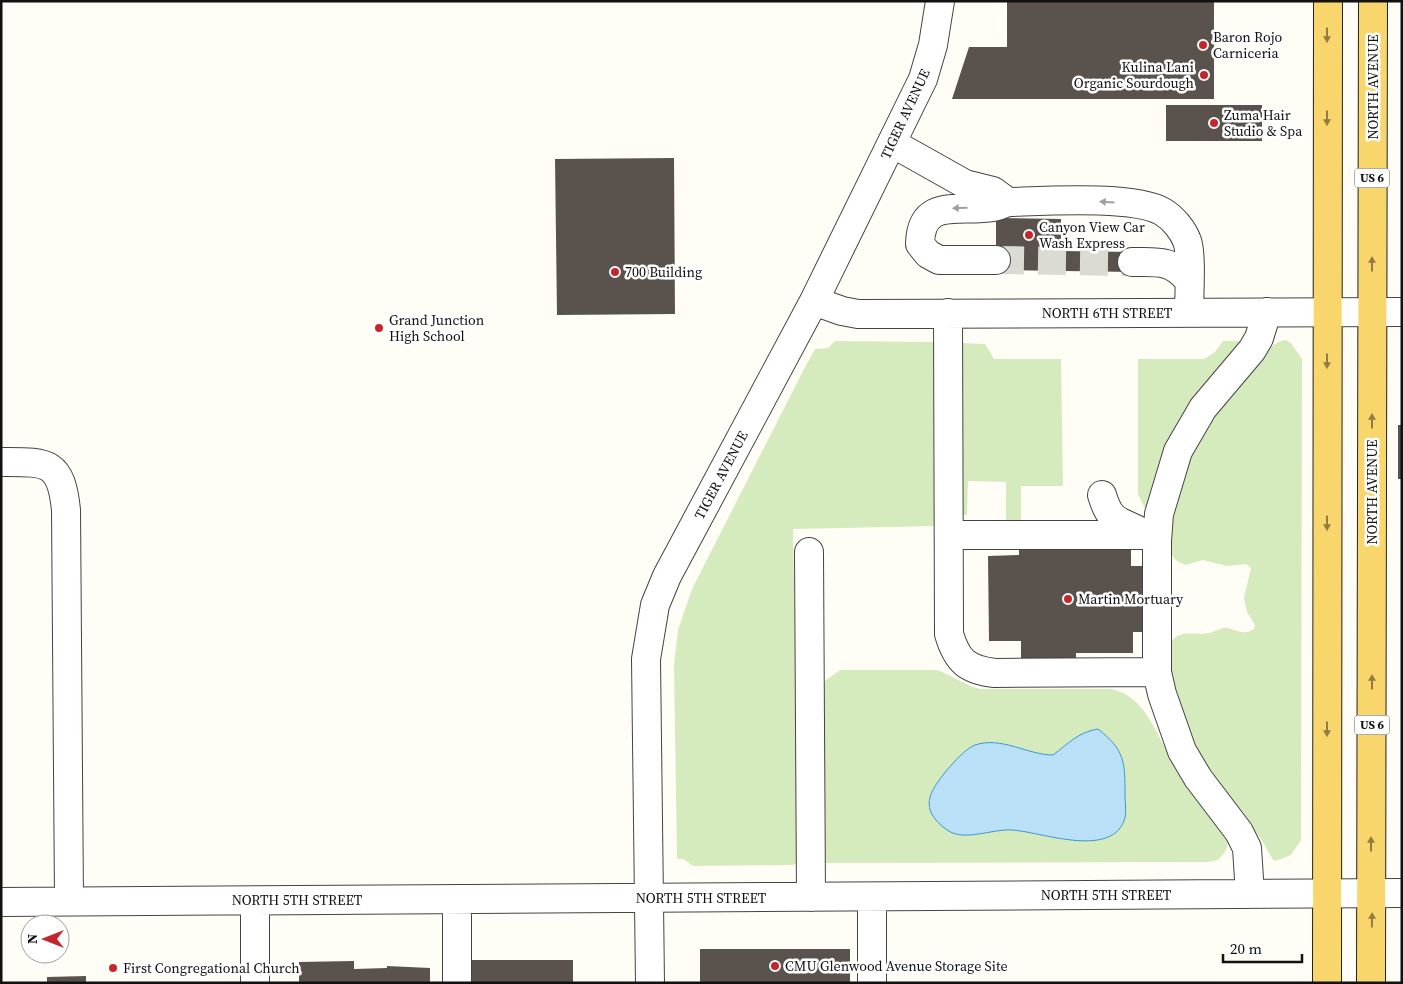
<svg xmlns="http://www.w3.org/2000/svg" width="1403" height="984" font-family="'Source Serif 4',serif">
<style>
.green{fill:#d5ebbd}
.water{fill:#b9e0f7;stroke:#3f96cf}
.building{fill:#5a524d}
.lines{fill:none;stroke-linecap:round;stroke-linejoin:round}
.minor-tunnel{stroke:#dbdad3;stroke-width:28;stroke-dasharray:28 14;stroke-linecap:butt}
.minor-casing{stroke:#444;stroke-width:30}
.major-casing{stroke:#222;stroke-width:30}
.minor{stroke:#fff;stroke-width:28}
.major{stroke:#f9d66b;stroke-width:28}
.oneway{fill:#917d42}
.oneway2{fill:#a0a0a0}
.poi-dot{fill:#c4262e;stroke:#fff;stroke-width:2}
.labels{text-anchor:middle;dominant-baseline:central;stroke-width:5;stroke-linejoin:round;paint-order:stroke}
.shield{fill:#fff;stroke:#585858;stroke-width:1}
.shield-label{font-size:12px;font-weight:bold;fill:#111}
.poi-label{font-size:14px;fill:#111;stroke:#fff;text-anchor:start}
.street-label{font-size:14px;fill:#111;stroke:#fff}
</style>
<rect width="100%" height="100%" fill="#fffdf5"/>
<path class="green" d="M 1286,340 L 1291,343 L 1302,359 L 1301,840 L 1291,855 L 1276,861 L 1273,860 C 1255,824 1226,796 1204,764 C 1184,733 1170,681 1170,644 C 1179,628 1194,636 1209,633 C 1215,632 1221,627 1227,628 C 1237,630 1244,636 1254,629 L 1255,625 L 1247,612 L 1244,598 L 1251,568 L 1246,564 L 1227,566 L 1203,560 L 1185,565 C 1179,562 1173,559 1171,553 C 1168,545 1171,534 1172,526 C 1177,463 1217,400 1261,357 C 1269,350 1275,341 1286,340 Z
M 835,341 L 934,342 L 936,348 L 935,526 L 793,529 L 799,859 L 796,864 L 792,865 L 693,866 L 683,859 L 677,859 L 674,665 L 678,630 L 692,589 L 803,371 L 815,349 L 828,348 Z
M 1223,341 L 1239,341 L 1239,346 C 1188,393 1172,449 1146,511 L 1138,494 L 1138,359 L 1204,359 L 1215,352 Z
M 960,343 L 985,344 L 994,359 L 1061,359 L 1063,486 L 1021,486 L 1021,524 L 1006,525 L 1006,482 L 968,481 L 967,515 L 962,515 Z
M 840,670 L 937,670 C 953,675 964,686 981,689 L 1111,689 C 1145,696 1154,731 1170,756 C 1188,783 1208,809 1227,836 C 1230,846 1225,853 1218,860 L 1208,862 L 819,863 L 819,690 L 825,681 Z"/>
<path class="water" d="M 1098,729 C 1125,750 1125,762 1125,795 C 1125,803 1127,814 1124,821 C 1109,859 1039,831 1011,830 C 991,829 964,842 947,830 C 918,809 929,792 947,770 C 955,761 964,750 975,745 C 1001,736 1028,755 1053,755 C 1068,744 1078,732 1098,729 Z"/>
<path class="building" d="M 1007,1 L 1214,1 L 1214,99 L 952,99 L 969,47 L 1007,47 Z
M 1166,105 L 1262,105 L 1262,141 L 1166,141 Z
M 674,158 L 675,314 L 557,315 L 555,159 Z
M 996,218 L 1061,219 L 1061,251 L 1132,252 L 1132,272 L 996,270 Z
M 1398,425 L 1402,425 L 1402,479 L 1398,479 Z
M 1019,532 L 1131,545 L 1131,566 L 1148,566 L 1148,632 L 1133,632 L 1133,653 L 1076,653 L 1076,667 L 1021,668 L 1021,641 L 989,641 L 988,556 L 1019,555 Z
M 700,949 L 850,949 L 850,983 L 700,983 Z
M 468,960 L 573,960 L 573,983 L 468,983 Z
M 354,961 L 354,969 L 387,968 L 387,966 L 430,968 L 430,983 L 299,983 L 299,962 Z
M 86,976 L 86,983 L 47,983 L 47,977 Z"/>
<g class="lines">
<path class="minor-tunnel" d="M 996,260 L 1132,262"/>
<defs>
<path id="minor" d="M 892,143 L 965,184 L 993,191 L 1008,202
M 996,260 L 939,260 L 928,254 L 920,244 C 921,196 961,213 993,207 C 998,206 1003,204 1008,202 C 1043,201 1135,195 1163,212 C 1173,218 1183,230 1187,241 C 1192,253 1189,297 1189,313
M 1132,262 C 1157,262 1172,259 1189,281
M 814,301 L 842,311 L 858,314 L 1402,312
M 948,313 L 949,634 C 957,661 967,670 995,673 L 1157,672
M 1,462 C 47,462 61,460 66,510 L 69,900
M 1102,495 C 1111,525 1119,519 1143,533
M 949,535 L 1146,535
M 809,552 L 811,897
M 1250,894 L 1247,848 L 1239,832 L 1198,778 L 1182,751 L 1162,694 L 1157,672 L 1157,541 L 1159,514 L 1178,451 L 1203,408 L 1252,350 L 1259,338 L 1267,312
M 1,902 L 1402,893
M 255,983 L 255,901
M 457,983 L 457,899
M 650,983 L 646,659 L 655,605 L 667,576 L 814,301 L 923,79 L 933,45 L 940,1
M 872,983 L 872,897"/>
<path id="major" d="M 1327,983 L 1328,1
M 1371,983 L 1373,1"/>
</defs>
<use href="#minor" class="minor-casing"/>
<use href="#major" class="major-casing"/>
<use href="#minor" class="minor"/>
<use href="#major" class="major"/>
</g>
<defs><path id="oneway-solid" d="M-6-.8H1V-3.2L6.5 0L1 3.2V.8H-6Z" transform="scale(1.25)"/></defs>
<g class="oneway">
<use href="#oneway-solid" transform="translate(1327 35) rotate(90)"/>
<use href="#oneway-solid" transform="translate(1327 118) rotate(90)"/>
<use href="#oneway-solid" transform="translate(1372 264) rotate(-90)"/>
<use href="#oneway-solid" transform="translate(1327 361) rotate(90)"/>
<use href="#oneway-solid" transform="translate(1372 421) rotate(-90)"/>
<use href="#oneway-solid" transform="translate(1327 523) rotate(90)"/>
<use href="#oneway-solid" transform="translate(1372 682) rotate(-90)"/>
<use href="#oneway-solid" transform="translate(1327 729) rotate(90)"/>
<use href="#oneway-solid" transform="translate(1371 844) rotate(-90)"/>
<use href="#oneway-solid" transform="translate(1372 920) rotate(-89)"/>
</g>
<g class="oneway2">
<use href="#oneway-solid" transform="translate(1107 202) rotate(-177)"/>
<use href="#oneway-solid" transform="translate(960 208) rotate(179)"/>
</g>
<g class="poi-dot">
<circle cx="1203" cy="45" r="5"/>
<circle cx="1204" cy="75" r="5"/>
<circle cx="1214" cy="123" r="5"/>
<circle cx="1029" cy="235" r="5"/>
<circle cx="615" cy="272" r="5"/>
<circle cx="379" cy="328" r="5"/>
<circle cx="1068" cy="599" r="5"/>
<circle cx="775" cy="966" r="5"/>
<circle cx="113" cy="968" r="5"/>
</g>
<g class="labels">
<g class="shield">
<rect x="1354.5" y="168.5" width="35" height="19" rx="4"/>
<rect x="1354.5" y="715.5" width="35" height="19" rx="4"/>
</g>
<g class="shield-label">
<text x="1372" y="178">US 6</text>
<text x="1372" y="725">US 6</text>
</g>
<g class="poi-label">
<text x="1213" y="37">Baron Rojo<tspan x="1213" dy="16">Carniceria</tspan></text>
<text x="1194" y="67" text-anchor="end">Kulina Lani<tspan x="1194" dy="16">Organic Sourdough</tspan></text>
<text x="1224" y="115">Zuma Hair<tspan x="1224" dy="16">Studio &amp; Spa</tspan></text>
<text x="1039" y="227">Canyon View Car<tspan x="1039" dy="16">Wash Express</tspan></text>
<text x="625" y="272">700 Building</text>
<text x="389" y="320">Grand Junction<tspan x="389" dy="16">High School</tspan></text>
<text x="1078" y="599">Martin Mortuary</text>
<text x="785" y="966">CMU Glenwood Avenue Storage Site</text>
<text x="123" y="968">First Congregational Church</text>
</g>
<g class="street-label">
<text transform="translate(1373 87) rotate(-90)">NORTH AVENUE</text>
<text transform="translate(905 114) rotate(-65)">TIGER AVENUE</text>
<text x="1107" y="313">NORTH 6TH STREET</text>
<text transform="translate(721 475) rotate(-62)">TIGER AVENUE</text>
<text transform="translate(1372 492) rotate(-90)">NORTH AVENUE</text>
<text x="1106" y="895">NORTH 5TH STREET</text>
<text x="701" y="898">NORTH 5TH STREET</text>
<text x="297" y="900">NORTH 5TH STREET</text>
</g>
</g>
<rect width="1403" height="984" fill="none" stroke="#111111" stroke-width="5"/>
<g transform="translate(45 939) rotate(270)"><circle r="24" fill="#ffffff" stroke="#a0a0a0"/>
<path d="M0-4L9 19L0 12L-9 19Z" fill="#c4262e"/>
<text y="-8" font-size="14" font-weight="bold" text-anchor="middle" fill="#111111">N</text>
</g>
<path d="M1223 954v8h79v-8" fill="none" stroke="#111111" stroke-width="2.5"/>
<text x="1230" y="954" font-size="15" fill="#111111" stroke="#ffffff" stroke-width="4" paint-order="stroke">20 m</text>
</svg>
